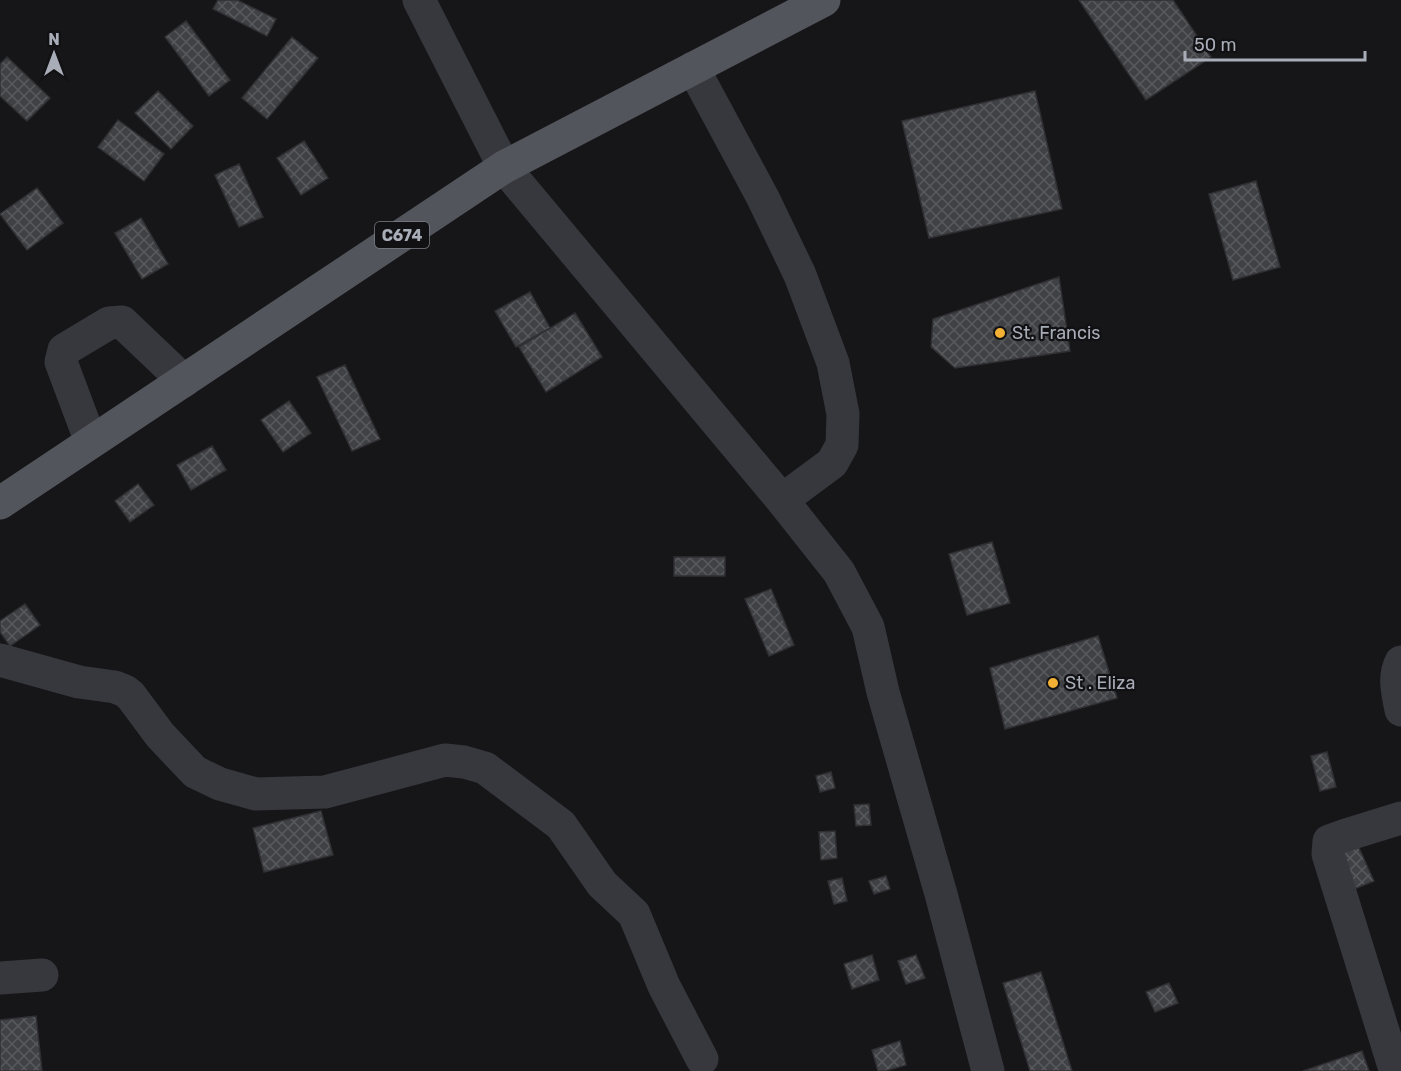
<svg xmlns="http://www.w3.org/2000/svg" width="1401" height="1071" font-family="Rubik,sans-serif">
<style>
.building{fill:url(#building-cross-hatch);stroke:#303034;stroke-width:1.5}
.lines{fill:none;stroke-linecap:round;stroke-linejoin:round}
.minor{stroke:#37383d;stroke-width:33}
.major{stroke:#53555c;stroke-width:33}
.poi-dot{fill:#f2b134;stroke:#111113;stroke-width:2}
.labels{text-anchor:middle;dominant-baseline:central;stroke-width:4.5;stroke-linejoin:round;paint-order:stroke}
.shield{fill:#111113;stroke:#7b7e86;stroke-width:1.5}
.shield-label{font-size:16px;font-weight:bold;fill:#a8adb8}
.poi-label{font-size:18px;fill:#a8adb8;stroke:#111113;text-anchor:start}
</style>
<defs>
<pattern id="building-cross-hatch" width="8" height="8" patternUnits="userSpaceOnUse" patternTransform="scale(1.5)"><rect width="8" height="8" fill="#404145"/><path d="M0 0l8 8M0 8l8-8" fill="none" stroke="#595a5e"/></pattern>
</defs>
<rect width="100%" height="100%" fill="#161618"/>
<path class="building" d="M 218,0 L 237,0 L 276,19 L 267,36 L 213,9 Z
M 1079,0 L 1173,0 L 1211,57 L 1146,100 Z
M 186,21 L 230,80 L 209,96 L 165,37 Z
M 292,37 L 318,58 L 267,119 L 242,98 Z
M 7,57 L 50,98 L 27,121 L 0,96 L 0,64 Z
M 158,91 L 193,126 L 171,149 L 135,113 Z
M 1035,91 L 1062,209 L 929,238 L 902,121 Z
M 118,120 L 164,154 L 144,181 L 98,147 Z
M 304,141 L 328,178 L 301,195 L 277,158 Z
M 239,164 L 263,217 L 239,227 L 215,175 Z
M 1256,181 L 1280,267 L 1233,280 L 1209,194 Z
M 37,188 L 63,223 L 27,250 L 0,214 Z
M 141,218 L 168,264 L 142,279 L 115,233 Z
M 1059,277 L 1070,351 L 955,368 L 931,347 L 933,319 Z
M 530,292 L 550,328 L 516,347 L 495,311 Z
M 575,313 L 602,357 L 546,392 L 519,347 Z
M 345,365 L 380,439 L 352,451 L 317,377 Z
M 289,401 L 311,433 L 283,452 L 261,420 Z
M 212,446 L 226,470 L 191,490 L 177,465 Z
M 138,484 L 154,505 L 130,522 L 115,501 Z
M 992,542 L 1010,603 L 967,615 L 949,554 Z
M 674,557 L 725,557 L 725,576 L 674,576 Z
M 771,589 L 794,645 L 769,656 L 745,599 Z
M 25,604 L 40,625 L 10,646 L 0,632 L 0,621 Z
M 1098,636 L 1117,698 L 1005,729 L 990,668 Z
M 1327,752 L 1336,787 L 1320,791 L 1311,756 Z
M 831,772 L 835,788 L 820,792 L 816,776 Z
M 869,804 L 871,825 L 856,826 L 854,805 Z
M 321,811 L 333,855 L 264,872 L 253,828 Z
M 835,831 L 837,858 L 821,860 L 819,832 Z
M 1355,839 L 1374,881 L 1354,889 L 1336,848 Z
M 886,876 L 890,889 L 874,894 L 869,881 Z
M 842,878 L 847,901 L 834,904 L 828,881 Z
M 872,955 L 879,980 L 852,989 L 844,964 Z
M 916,955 L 925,978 L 906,984 L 898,961 Z
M 1041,972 L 1072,1071 L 1030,1071 L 1003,983 Z
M 1169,983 L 1178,1003 L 1155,1012 L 1146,992 Z
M 36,1016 L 42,1071 L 0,1071 L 0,1020 Z
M 900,1041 L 906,1065 L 885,1071 L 878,1071 L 872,1050 Z
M 1362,1051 L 1369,1071 L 1303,1071 Z"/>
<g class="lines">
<path class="minor" d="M 419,0 L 504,167 L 782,500 L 839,572 L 868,627 L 883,692 L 941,894 L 988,1071
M 693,68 L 763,198 L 800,275 L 833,363 L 843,414 L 842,445 L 832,463 L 782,500
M 91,442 L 61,362 L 64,350 L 109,323 L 122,322 L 184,381
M 0,660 L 79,682 L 115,687 L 125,691 L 131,696 L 160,735 L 195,772 L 220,784 L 256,794 L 325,792 L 445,760 L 464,762 L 485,768 L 561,825 L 602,884 L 634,914 L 664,986 L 702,1059
M 1401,662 C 1393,677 1398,694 1401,710
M 0,978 L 42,975
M 1393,1063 L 1328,854 L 1329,841 L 1346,835 L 1401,818"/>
<path class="major" d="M 0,503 L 504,167 L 824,0"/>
</g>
<g class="poi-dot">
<circle cx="1000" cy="333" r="6"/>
<circle cx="1053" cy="683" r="6"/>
</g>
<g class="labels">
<rect class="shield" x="375" y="222" width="54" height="26" rx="4.5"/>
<g class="shield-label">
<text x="402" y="235">C674</text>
</g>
<g class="poi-label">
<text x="1012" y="333">St. Francis</text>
<text x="1065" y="683">St . Eliza</text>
</g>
</g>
<g transform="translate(54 54)" stroke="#111113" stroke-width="4.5" paint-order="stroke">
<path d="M0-4.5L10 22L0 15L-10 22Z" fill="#a8adb8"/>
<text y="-9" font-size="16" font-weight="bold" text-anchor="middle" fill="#a8adb8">N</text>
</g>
<path d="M1185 51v9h180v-9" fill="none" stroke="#a8adb8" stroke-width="3"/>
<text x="1194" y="51" font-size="18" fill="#a8adb8" stroke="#111113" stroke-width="4.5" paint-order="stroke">50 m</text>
</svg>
